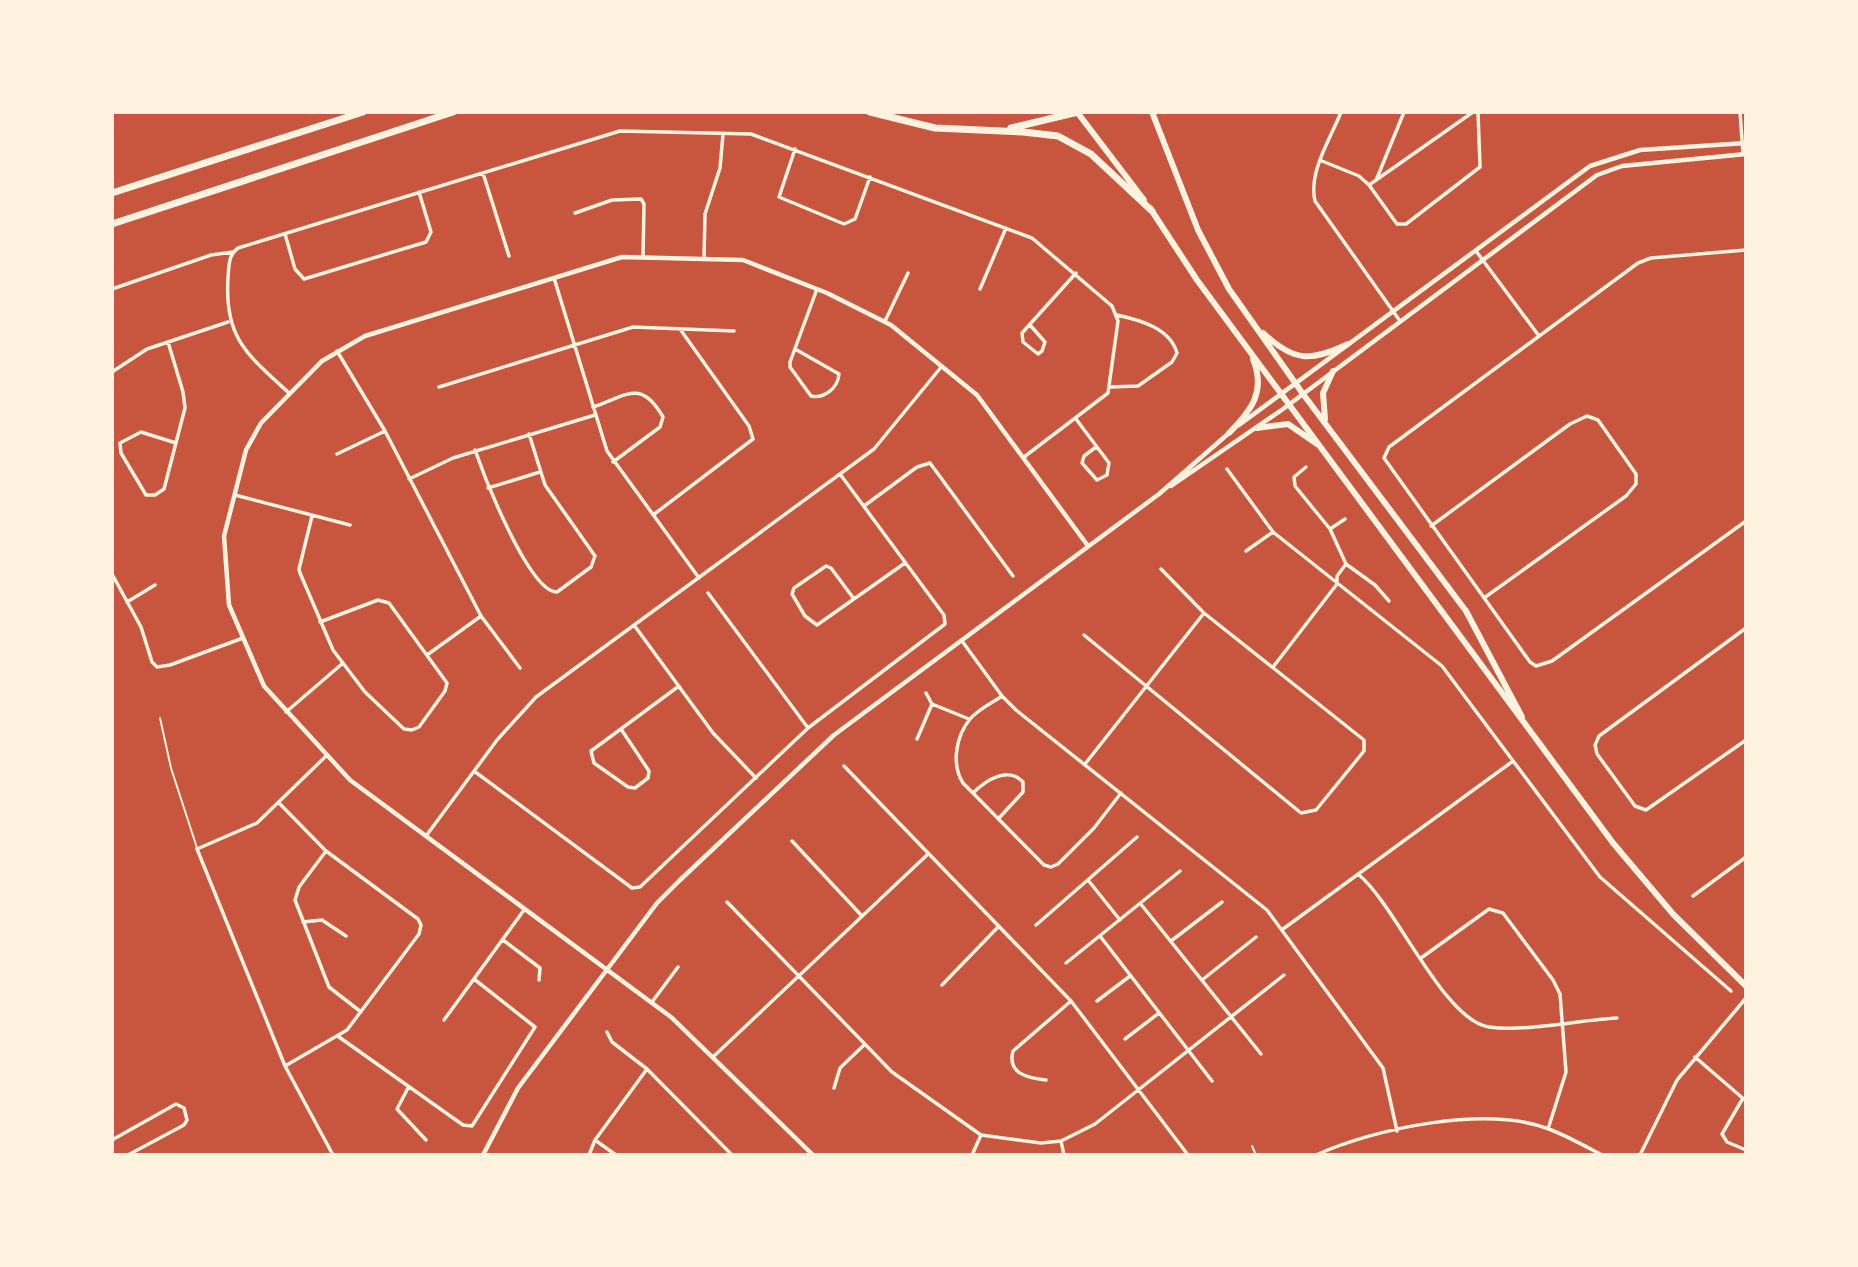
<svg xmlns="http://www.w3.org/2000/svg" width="1858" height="1267" font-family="Mulish,sans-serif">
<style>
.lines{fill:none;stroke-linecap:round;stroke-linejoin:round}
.service{stroke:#fff3e0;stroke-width:2}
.minor{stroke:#fff3e0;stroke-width:3.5}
.tertiary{stroke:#fff3e0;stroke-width:4.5}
.primary{stroke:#fff3e0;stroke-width:6}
.motorway{stroke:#fff3e0;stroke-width:7}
</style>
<rect width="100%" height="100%" fill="#c8553d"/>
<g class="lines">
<path class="service" d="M 160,718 L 171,768 L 197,848
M 1252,1146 L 1256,1155"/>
<path class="minor" d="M 1341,112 C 1331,138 1308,172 1315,201 L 1400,321
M 1740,112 L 1743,154
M 795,149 L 779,197 L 844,224 L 855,219 L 870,177
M 1322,161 L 1359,176 L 1369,185 L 1473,112
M 483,173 L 509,256
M 1377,178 L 1404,112
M 1369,185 L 1397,224 L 1406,224 L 1480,167 L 1478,112
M 575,213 L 612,200 L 641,199 L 644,204 L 643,256
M 285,234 L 295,269 L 304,279 L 426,242 L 431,232 L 419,192
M 1746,250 L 1651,258 L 1638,263 L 1389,447 L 1384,458 L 1530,662 L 1536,666 L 1552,661 L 1746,521
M 1476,251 L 1539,336
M 704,258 L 705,214 L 720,168 L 723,134
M 554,278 L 607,451 L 699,578
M 112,289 L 211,255 L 233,252
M 980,289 L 1006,228
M 885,321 L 908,273
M 1030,325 L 1045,342 L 1042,351 L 1038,354 L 1023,342 L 1022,333 L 1076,273
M 168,342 L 183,392 L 185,408 L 164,489 L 155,495 L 146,495 L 121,453 L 120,443 L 141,432 L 176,443
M 795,349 L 839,374 C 838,388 824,399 811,396 L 790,367 L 790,362 L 817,289
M 337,351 L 385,431 L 481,616 L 520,668
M 112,372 L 147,349 L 228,322
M 439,387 L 633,327 L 734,331
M 1110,387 L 1138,386 L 1172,362 L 1177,353 C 1170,328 1140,320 1117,315
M 289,393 C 248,355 224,339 228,278 C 229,267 228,255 238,248 L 620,131 L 751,134 L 1032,238 L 1112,306 L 1118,321 L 1108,393 L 1024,457
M 593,407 C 628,395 641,379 663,417 L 660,427 L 613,462
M 1076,419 L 1109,463 L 1107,475 L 1097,480 L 1082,463 L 1084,456 L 1096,447
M 475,450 C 484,476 529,592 557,592 L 591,567 L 595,556 L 545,485 L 529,434
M 337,454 L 385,431
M 1306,467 L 1294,477 L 1295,486 L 1330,529 L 1346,564 L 1375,585 L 1389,601
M 1227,469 L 1273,532 L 1442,666 L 1600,877 L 1731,991
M 409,479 L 453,458 L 595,415
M 488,488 L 540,472
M 235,495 L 350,525
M 864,506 L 917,467 L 930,463 L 1013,576
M 653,515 L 753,439 L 749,426 L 680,329
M 312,516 L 299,569 L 300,573 L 333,650 L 365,692 L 404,729 L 412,730 L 419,727 L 445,691 L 447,683 L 389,603 L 378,600 L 320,622
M 1431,526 L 1570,424 L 1587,416 L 1598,420 L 1636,474 L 1636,484 L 1626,496 L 1484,598
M 1330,529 L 1345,519
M 1246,551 L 1273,532
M 112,574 L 141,627 L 152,662 L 157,667 L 170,665 L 243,638
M 708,593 L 808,728
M 854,599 L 831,568 L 826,566 L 794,588 L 792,594 L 805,616 L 817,625 L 905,563
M 127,602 L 155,585
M 634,625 L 713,733 L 756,778
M 1746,628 L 1599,736 L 1595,745 L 1597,754 L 1635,806 L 1646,810 L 1746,740
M 1084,635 L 1301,813 L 1316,810 L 1364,751 L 1364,740 L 1204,613 L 1161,569
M 962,641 L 1002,696 L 1016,710 L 1267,910 L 1383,1068 L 1397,1131
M 427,655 L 481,616
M 1273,667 L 1337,584 L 1337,576 L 1346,564
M 926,693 L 932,704 L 969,719
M 1002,696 C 992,703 977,710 970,719 C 956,736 951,764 963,783 L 1044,865 L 1051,867 L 1058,864 L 1094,828 L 1121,793
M 286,712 L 343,663
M 621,729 L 649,771 L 648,778 L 635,788 L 628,787 L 594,763 L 591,751 L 679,686
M 917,739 L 932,704
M 326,756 L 257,823 L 197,849 L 285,1066 L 333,1155
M 1085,764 L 1204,613
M 844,766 L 1071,1001 L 1188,1155
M 474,771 L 632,888 L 640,887 L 808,728 L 945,624 L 944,615 L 840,474
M 973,793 C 986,780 1008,766 1023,782 L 1023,792 L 999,818
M 279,803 L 326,851 L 418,919 L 421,925 L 419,934 L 347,1030 L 285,1066
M 426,836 L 497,740 L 536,697 L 874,449 L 942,366
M 792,841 L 862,916
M 326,851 L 299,887 L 295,900 L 329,987 L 361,1012
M 1358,874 C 1396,905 1443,1020 1489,1027 C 1524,1032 1579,1020 1617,1018
M 1088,880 L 1120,920
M 1693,896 L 1746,857
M 727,902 L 892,1072 L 981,1135 L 1041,1143 L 1061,1141 L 1095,1124 L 1284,975
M 1140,903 L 1261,1054
M 303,922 L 322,920 L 346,936
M 1036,925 L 1137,837
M 1283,929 L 1513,761
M 1100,936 L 1212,1081
M 503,940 L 540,968 L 539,980
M 1171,941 L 1222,902
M 1421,958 L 1489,909 L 1503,913 L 1553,980 L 1560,994 L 1566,1072 L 1548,1129
M 1066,963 L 1180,871
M 1202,980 L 1256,937
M 942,985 L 999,926
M 1097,1001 L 1130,976
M 652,1002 L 678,967
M 444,1020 L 524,910
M 607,1032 L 612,1042 L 647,1069 L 732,1155
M 339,1037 L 463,1125 L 472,1126 L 535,1027 L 474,979
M 1125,1039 L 1159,1013
M 714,1056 L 928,854
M 1695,1057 L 1746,1101
M 1046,1080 C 1028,1078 1007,1074 1013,1051 L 1071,1001
M 408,1088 L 397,1109 L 426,1140
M 834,1088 L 840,1068 L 864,1045
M 1743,1098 L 1722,1134 L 1727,1142 L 1746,1150
M 112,1140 L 176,1104 L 184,1108 L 187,1120 L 184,1125 L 128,1155
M 595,1140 L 616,1155
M 1061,1141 L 1064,1155
M 589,1155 L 595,1140 L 647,1069
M 972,1155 L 981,1135
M 1316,1155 C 1376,1128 1486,1105 1549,1129 C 1567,1136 1585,1146 1602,1155
M 1640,1155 L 1677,1080 L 1746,998"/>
<path class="tertiary" d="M 1239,425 L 1590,166 L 1640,150 L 1746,143
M 1171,486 L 1283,409 L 1597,175 L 1622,166 L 1746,154
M 483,1155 L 518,1088 L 657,903 L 679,881 L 834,735 L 1159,494 L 1229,433
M 813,1155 L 671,1017 L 350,780 L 264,686 L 229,605 L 224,536 L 246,450 L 261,423 L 322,361 L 365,336 L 622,257 L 743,260 L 827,293 L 891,325 L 977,395 L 1088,546"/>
<path class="primary" d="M 1077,112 L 1144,200
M 1152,112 L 1198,230 L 1229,289 L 1303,394 L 1466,611 L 1522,717
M 1150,208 L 1197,280 L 1613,843 L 1673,914 L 1746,986
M 1263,333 C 1294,362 1310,362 1348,344
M 1325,419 L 1323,393 L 1333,371
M 1257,428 L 1288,424 L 1317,444
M 1229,433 C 1252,410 1266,391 1253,359"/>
<path class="motorway" d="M 870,112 L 935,128 L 1023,132 L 1058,136 L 1091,154 L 1152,211
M 1011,128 L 1078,112
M 112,193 L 363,112
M 112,224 L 453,112"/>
</g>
<rect width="1858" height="1267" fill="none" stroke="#fff3e0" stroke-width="228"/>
</svg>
